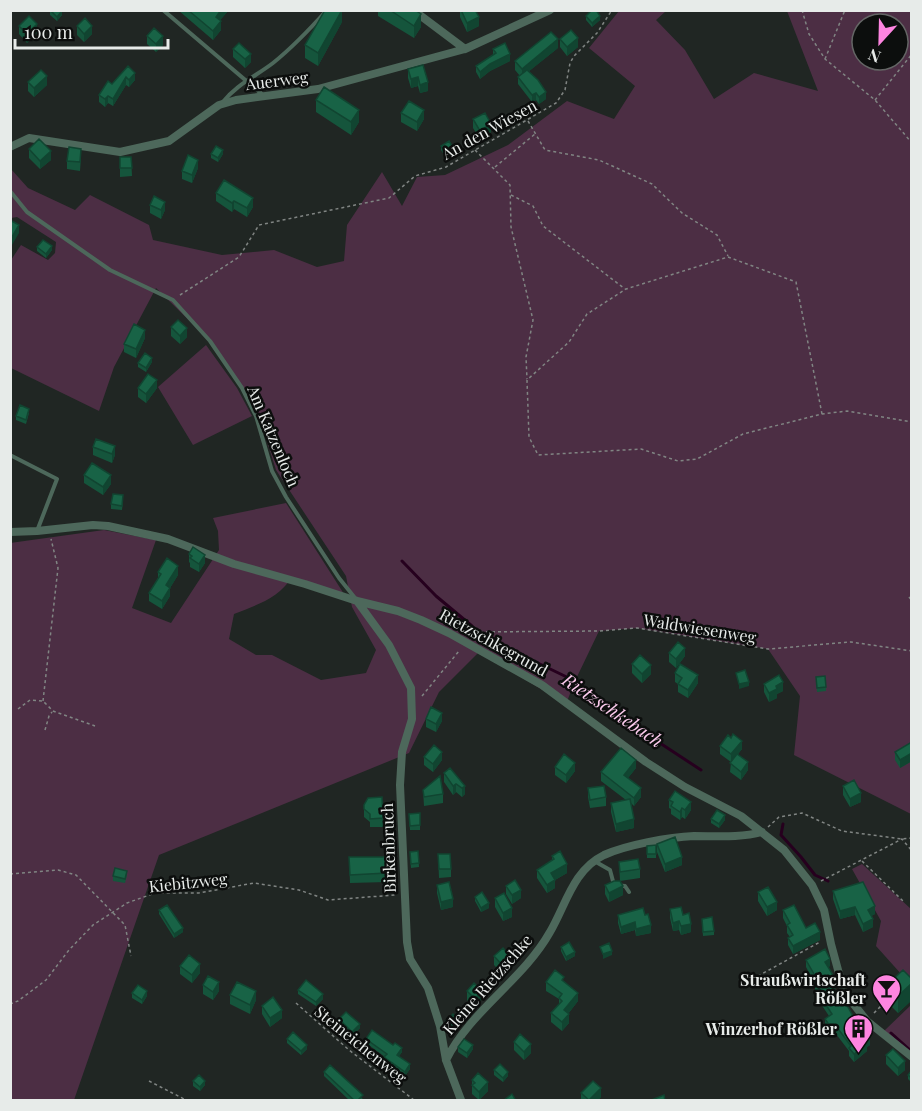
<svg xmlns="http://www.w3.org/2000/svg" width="922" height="1111" font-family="'Playfair Display',serif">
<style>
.green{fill:#4c2e44;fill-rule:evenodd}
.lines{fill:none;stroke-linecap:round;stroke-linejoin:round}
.stream{stroke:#26001e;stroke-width:3}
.path{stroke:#808583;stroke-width:1.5;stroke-dasharray:3 3;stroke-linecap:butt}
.lane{stroke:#4d685b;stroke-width:4}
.street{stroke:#4d685b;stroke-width:8}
.wall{fill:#15553c}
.shaded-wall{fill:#114531}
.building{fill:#186346;stroke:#114531;stroke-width:1.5}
.labels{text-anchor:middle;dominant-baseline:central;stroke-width:5;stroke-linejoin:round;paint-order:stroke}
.street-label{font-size:16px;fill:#e7ebe9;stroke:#0c0e0d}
.poi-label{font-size:16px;font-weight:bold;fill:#e7ebe9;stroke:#0c0e0d;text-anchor:end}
.water-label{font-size:18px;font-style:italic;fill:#fccbed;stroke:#0c0e0d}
</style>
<rect width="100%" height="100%" fill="#202623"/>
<path class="green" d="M 619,11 L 666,11 L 656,20 L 685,50 L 714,99 L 754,73 L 818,91 L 787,11 L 911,11 L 911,814 L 794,755 L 800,696 L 768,649 L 637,628 L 599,631 L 575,681 L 566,704 L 479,652 L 439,692 L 409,753 L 159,855 L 74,1100 L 11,1100 L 10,543 L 104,530 L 156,540 L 132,608 L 171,623 L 219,550 L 218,531 L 213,518 L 286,503 L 344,594 L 292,577 C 279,598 257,605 234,614 L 229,639 L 256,655 L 272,655 L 321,680 L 366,673 L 376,650 L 352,607 L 346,576 L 276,470 L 259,416 L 256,416 L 242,388 L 210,341 L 156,288 L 114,367 L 99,411 L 11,368 L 11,260 L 21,245 L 48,260 L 55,253 L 56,242 L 17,217 L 11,218 L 11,169 L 28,188 L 75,210 L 90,195 L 149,225 L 153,240 L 222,255 L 274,250 L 317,267 L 344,261 L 347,225 L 382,172 L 402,206 L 417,177 L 445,175 L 508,145 L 567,101 L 614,119 L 635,86 L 589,48 ZM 862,24 L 898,24 L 898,60 L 862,60 Z
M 206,345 L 237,388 L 252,416 L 193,445 L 158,387 Z
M 862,864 L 911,909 L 911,985 L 876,946 L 881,921 L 852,869 Z
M 911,1005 L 911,1053 L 884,1031 Z"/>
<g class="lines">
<path class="stream" d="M 402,561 L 436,596 L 472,626
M 490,640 L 575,681 L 634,726 L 701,770
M 783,824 L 781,835 L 801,857 L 815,875 L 828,881
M 891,1033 L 910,1050"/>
<path class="path" d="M 802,10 L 809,34 L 825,59 L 875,100 L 912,143
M 825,59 L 845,10
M 875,100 L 912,54
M 528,121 L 545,150 L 599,160 L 652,184 L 682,213 L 717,235 L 728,256
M 475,150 L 510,185 L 511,227 L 533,320 L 526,357 L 527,379
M 495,167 L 535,134
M 511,195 L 533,206 L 543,226 L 625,289
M 180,295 L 239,257 L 259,225 L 389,198 L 415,176 L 446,167 L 556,103 L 565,90 L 570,63 L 574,56 L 597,33 L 612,10
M 822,414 L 796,282 L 728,257 L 626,289 L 587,314 L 569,342 L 527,380 L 529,437 L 538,455 L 641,449 L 678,461 L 697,459 L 743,434 L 822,414 L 847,411 L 912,422
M 909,597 L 912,601
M 468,632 L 599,631 L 637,628 L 768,649 L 851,642 L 912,651
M 422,696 L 459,651
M 43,701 L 58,568 L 51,539
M 18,709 L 30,700 L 43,701 L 53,711 L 95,726
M 45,730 L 49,716 L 52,712
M 768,827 L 779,817 L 802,813 L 842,831 L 902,839 L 912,838
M 862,861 L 903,901
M 10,874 L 58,870 L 76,875 L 125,925 L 131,956
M 821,881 L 902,839 L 912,851
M 758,976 L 820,942
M 296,1003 L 349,1050 L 414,1100
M 10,1004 L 18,1001 L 46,980 L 69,950 L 93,925 L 127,903 L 155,893 L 199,893 L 254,883 L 299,890 L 328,900 L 395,895
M 874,1013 L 884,1003
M 149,1081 L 186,1100"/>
<path class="lane" d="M 163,10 L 263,95
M 222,103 C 236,85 256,76 273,63 C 293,47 310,29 327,10
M 10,191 L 27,212 L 110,270 L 173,300 L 210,341 L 242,388 L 256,416 L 272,471 L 286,497 L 339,578 L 355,598
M 10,455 L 57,479 L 37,531
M 596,862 L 610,870 L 614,885 L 625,886 L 629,892"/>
<path class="street" d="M 413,10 L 465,49
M 10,147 L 29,138 L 120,152 L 169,141 L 219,105 L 236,100 L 318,89 L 465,49 L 550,10
M 10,532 L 37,531 L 93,525 L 108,526 L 168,539 L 234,564 L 305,584 L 357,601 L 398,611 L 421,620 L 449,633 L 542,685 L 646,762 L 685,787 L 741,816 L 784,850 L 812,885 L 824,910 L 831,944 L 844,992 L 867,1021 L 912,1057
M 357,601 L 389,645 L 411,688 L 412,719 L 402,752 L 400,785 L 407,942 L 410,959 L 428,988 L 440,1026 L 446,1060 L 461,1100
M 446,1060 C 471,1010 523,980 550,932 C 566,905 573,870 604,855 C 626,845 669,837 694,836 C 717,836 740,838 762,832"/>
</g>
<path class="wall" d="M 50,10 L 62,15 L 57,21 L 50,15 Z
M 178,10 L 229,10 L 220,20 L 221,30 L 213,40 Z
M 378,10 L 415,10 L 421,27 L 414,38 L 378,16 Z
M 460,10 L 475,10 L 479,26 L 467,32 L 460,17 Z
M 586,16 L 600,20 L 592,27 L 586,20 Z
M 342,22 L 318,66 L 305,58 L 305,45 Z
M 19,26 L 37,33 L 27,43 L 19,34 Z
M 77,26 L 92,34 L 84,42 L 77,35 Z
M 147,36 L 163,45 L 156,52 L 147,44 Z
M 560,39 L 578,47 L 567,56 L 560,47 Z
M 558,48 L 529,71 L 546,99 L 539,104 L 536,100 L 532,102 L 518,84 L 518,77 L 520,76 L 515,70 L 515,61 Z
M 233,49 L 251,62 L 245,68 L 233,57 Z
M 493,49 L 510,61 L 490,71 L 480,79 L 476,72 L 476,66 L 493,55 Z
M 423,65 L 428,91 L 420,93 L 418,86 L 411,88 L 408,78 L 408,69 Z
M 128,66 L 135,80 L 129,87 L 126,85 L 113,106 L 108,103 L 105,107 L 99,102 L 99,95 L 112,84 Z
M 28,82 L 47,85 L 34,97 L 28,91 Z
M 316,100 L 359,122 L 351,135 L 316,112 Z
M 401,113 L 424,119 L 417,131 L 401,122 Z
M 473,119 L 491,132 L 480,139 L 473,128 Z
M 441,146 L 455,155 L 447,160 L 441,150 Z
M 29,149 L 51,160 L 40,169 L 29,158 Z
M 211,154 L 223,154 L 218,162 L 211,158 Z
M 81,157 L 80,171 L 67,169 L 67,161 Z
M 120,157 L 131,157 L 132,176 L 120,177 Z
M 198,168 L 192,183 L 182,179 L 182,171 Z
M 216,193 L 253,207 L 247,217 L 234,209 L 232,212 L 216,201 Z
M 150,205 L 165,210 L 161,219 L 150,213 Z
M 37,247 L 52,250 L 46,258 L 37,251 Z
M 171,327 L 187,337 L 180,344 L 171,336 Z
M 145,338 L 136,358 L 124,352 L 124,344 Z
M 152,362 L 146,372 L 138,367 L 138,363 Z
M 138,388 L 157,388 L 146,403 L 138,397 Z
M 29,413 L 26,424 L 16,420 L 16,416 Z
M 93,447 L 115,455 L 112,463 L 93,455 Z
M 84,475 L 111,484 L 103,495 L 84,483 Z
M 123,500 L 122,510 L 111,509 L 111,504 Z
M 189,554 L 205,563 L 199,572 L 190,567 L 190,563 L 189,562 Z
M 158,572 L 178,575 L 170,588 L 170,596 L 162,609 L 149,601 L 149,593 L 158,578 Z
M 669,653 L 685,656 L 676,668 L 669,662 Z
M 632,664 L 651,674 L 642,683 L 632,673 Z
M 675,673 L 698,683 L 688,698 L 678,692 L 678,684 L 675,682 Z
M 816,677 L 826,687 L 826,691 L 817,692 Z
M 764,684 L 783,691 L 777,694 L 777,698 L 769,702 L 764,692 Z
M 426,719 L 442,721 L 436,732 L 426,727 Z
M 912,744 L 912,761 L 900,768 L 895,760 L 895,752 Z
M 720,746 L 742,749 L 738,754 L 748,770 L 741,780 L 730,772 L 731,762 L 720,754 Z
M 424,757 L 442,760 L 433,772 L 424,765 Z
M 555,767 L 575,771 L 566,783 L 555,775 Z
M 636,768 L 628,778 L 641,797 L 634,806 L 631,803 L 634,828 L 616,832 L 611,812 L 611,803 L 626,800 L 601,781 L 601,772 Z
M 444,773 L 465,786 L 465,794 L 462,797 L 456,792 L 453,795 L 444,782 Z
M 843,786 L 861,802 L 850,807 L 843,795 Z
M 588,788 L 606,797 L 606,806 L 590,808 L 588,797 Z
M 423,790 L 443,794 L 443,803 L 424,806 Z
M 382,797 L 383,827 L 370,827 L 370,822 L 364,817 L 364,805 Z
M 669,800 L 691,810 L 685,819 L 682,817 L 680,820 L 671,814 L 671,809 L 669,808 Z
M 420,813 L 420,830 L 410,830 L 409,814 Z
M 711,819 L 725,820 L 719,828 L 711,823 Z
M 657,844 L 682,865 L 665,872 L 657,852 Z
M 656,845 L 656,858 L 647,858 L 647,846 Z
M 418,851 L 419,867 L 411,868 L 410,856 Z
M 438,854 L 451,869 L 451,877 L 439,878 Z
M 552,856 L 567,873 L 555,880 L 555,888 L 547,893 L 537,878 L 537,870 L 552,861 Z
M 349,857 L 387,873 L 387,882 L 350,883 Z
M 619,862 L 640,869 L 640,878 L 620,881 Z
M 127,875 L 125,883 L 113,881 L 113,876 Z
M 437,885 L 453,907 L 441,910 L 437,893 Z
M 605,885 L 623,895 L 609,902 L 605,894 Z
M 506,886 L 521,898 L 512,904 L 506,894 Z
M 833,891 L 875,914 L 871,916 L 873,927 L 863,932 L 855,915 L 840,919 L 833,899 Z
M 758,892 L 777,910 L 767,916 L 758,901 Z
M 475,897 L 489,908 L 481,912 L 475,901 Z
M 495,898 L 512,917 L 503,921 L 495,907 Z
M 670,909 L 683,915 L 691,932 L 681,935 L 679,930 L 673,931 L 670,918 Z
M 159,910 L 183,932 L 174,938 L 159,914 Z
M 783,910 L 806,928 L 820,940 L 793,954 L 788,945 L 788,938 L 790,937 L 787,933 L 787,926 L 783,918 Z
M 618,915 L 651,933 L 636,936 L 635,930 L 621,934 L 618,923 Z
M 702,924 L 714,931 L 714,935 L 703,936 Z
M 561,947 L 575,956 L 566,961 L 561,951 Z
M 494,956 L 512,966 L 503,974 L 494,965 Z
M 806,960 L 830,966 L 828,967 L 836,988 L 833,989 L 843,1004 L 853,1016 L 870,1045 L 867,1047 L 867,1051 L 854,1062 L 849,1056 L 849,1051 L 836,1034 L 832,1037 L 825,1026 L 825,1019 L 829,1016 L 821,1004 L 821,999 L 815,990 L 815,984 L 806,967 Z
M 180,966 L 200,973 L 192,983 L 180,974 Z
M 912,979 L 912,1000 L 898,1013 L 887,1002 L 887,985 Z
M 546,982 L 564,982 L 578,1001 L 568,1014 L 569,1023 L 562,1031 L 551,1022 L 551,1013 L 559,1005 L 559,999 L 546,991 Z
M 203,985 L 219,991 L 213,1000 L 203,994 Z
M 298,990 L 323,999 L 316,1006 L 298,994 Z
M 467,991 L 482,999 L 475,1007 L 467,1000 Z
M 132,993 L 147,996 L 142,1004 L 132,998 Z
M 230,995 L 256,1000 L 250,1014 L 230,1004 Z
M 262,1006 L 282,1018 L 270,1027 L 262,1014 Z
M 339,1019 L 360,1028 L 352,1036 L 339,1024 Z
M 446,1021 L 460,1025 L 451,1035 L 447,1032 Z
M 287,1039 L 307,1049 L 301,1055 L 287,1043 Z
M 366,1039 L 393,1045 L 402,1052 L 399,1056 L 410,1069 L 405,1076 L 384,1062 L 385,1057 L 366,1043 Z
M 514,1042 L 531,1053 L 524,1060 L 514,1050 Z
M 458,1047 L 473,1049 L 467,1058 L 458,1052 Z
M 886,1055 L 905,1070 L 898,1076 L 886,1064 Z
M 494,1070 L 508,1076 L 503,1082 L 494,1075 Z
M 912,1070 L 912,1083 L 908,1079 L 908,1075 Z
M 324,1072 L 363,1099 L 361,1101 L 350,1101 L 324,1076 Z
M 472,1080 L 488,1091 L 479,1100 L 472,1094 Z
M 193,1081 L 205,1085 L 200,1091 L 193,1086 Z
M 581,1093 L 601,1097 L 597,1101 L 581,1101 Z"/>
<path class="shaded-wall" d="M 221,10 L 229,10 L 216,25 L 216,17 Z
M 342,10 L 342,22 L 318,66 L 318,53 Z
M 62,11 L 62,15 L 57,21 L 57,17 Z
M 421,14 L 421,27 L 414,38 L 414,26 Z
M 600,16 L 600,20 L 592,27 L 592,23 Z
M 479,17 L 479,26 L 467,32 L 467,23 Z
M 221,21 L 221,30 L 213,40 L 213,31 Z
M 37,24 L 37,33 L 27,43 L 27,34 Z
M 92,26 L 92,34 L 84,42 L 84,34 Z
M 163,36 L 163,45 L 156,52 L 156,44 Z
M 578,38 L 578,47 L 567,56 L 567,47 Z
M 558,39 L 558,48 L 522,77 L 522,69 Z
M 251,54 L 251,62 L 245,68 L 245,59 Z
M 510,54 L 510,61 L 490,71 L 480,79 L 480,72 L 490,64 Z
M 135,73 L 135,80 L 129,87 L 129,80 Z
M 47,76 L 47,85 L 34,97 L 34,88 Z
M 126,77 L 126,85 L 113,106 L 113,99 Z
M 418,77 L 418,86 L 411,88 L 411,79 Z
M 428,82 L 428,91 L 420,93 L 420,85 Z
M 546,92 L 546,99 L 539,104 L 539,97 Z
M 536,93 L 536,100 L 532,102 L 532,95 Z
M 108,96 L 108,103 L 105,107 L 105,99 Z
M 359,110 L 359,122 L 351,135 L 351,122 Z
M 424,110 L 424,119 L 417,131 L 417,122 Z
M 491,124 L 491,132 L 480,139 L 480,131 Z
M 223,150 L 223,154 L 218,162 L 218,158 Z
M 51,151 L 51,160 L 40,169 L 40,161 Z
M 455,151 L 455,155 L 447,160 L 447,156 Z
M 198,160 L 198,168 L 192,183 L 192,175 Z
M 253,198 L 253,207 L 247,217 L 247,208 Z
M 234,201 L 234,209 L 232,212 L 232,203 Z
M 165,202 L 165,210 L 161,219 L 161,210 Z
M 19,225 L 19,233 L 12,245 L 12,237 Z
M 52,246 L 52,250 L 46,258 L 46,254 Z
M 187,328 L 187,337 L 180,344 L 180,336 Z
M 145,330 L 145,338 L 136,358 L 136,349 Z
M 152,358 L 152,362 L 146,372 L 146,368 Z
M 157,380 L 157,388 L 146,403 L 146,394 Z
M 115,446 L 115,455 L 112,463 L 112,454 Z
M 111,475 L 111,484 L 103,495 L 103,487 Z
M 205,555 L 205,563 L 199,572 L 199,564 Z
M 178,566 L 178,575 L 170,588 L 170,596 L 162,609 L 162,601 L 166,585 Z
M 685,648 L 685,656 L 676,668 L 676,659 Z
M 651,665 L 651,674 L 642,683 L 642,674 Z
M 698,675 L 698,683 L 688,698 L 688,690 Z
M 749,682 L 749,686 L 739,689 L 739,684 Z
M 783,682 L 783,691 L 777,694 L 777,698 L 769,702 L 769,693 L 776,686 Z
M 442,713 L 442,721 L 436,732 L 436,724 Z
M 742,741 L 742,749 L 731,763 L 731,754 Z
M 442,752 L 442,760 L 433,772 L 433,764 Z
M 912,753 L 912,761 L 900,768 L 900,760 Z
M 636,760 L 636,768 L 624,783 L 624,775 Z
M 748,762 L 748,770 L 741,780 L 741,772 Z
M 575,763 L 575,771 L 566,783 L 566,775 Z
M 456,784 L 456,792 L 453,795 L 453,786 Z
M 465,786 L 465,794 L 462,797 L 462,788 Z
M 641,788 L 641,797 L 634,806 L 634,798 Z
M 861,793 L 861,802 L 850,807 L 850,799 Z
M 691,802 L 691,810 L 685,819 L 685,810 Z
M 682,808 L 682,817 L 680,820 L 680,812 Z
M 725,815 L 725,820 L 719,828 L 719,824 Z
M 634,819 L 634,828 L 616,832 L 616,824 Z
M 682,857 L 682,865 L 665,872 L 665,864 Z
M 567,864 L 567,873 L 555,880 L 555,888 L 547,893 L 547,885 L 551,873 Z
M 623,886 L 623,895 L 609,902 L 609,893 Z
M 521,890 L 521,898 L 512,904 L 512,895 Z
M 453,899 L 453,907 L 441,910 L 441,902 Z
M 777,902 L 777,910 L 767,916 L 767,907 Z
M 489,903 L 489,908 L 481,912 L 481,908 Z
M 875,906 L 875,914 L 868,918 L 868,910 Z
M 855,907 L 855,915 L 840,919 L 840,911 Z
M 512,908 L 512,917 L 503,921 L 503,913 Z
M 873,919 L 873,927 L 863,932 L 863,924 Z
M 679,921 L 679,930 L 673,931 L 673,923 Z
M 635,922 L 635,930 L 621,934 L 621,927 Z
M 691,924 L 691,932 L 681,935 L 681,926 Z
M 651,925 L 651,933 L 636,936 L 636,929 Z
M 183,928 L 183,932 L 174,938 L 174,934 Z
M 820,932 L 820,940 L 793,954 L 793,946 Z
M 612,951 L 612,955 L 603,959 L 603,954 Z
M 575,952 L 575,956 L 566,961 L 566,957 Z
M 512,958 L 512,966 L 503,974 L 503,966 Z
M 830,959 L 830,966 L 825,969 L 825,962 Z
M 200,964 L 200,973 L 192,983 L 192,975 Z
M 836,980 L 836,988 L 830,991 L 830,984 Z
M 219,982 L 219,991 L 213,1000 L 213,992 Z
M 912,983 L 912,1000 L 898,1013 L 898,996 Z
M 147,991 L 147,996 L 142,1004 L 142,1000 Z
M 256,991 L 256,1000 L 250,1014 L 250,1005 Z
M 482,991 L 482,999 L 475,1007 L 475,999 Z
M 578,993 L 578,1001 L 564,1019 L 564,1010 Z
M 323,994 L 323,999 L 316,1006 L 316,1002 Z
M 282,1010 L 282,1018 L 270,1027 L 270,1018 Z
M 569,1014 L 569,1023 L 562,1031 L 562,1022 Z
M 460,1021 L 460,1025 L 451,1035 L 451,1030 Z
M 360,1024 L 360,1028 L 352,1036 L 352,1032 Z
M 836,1026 L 836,1034 L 832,1037 L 832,1029 Z
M 870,1037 L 870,1045 L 867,1047 L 867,1051 L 854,1062 L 854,1054 L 865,1041 Z
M 531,1044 L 531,1053 L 524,1060 L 524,1052 Z
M 307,1045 L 307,1049 L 301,1055 L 301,1051 Z
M 473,1045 L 473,1049 L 467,1058 L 467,1053 Z
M 402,1048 L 402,1052 L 397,1059 L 397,1055 Z
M 905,1061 L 905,1070 L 898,1076 L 898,1068 Z
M 410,1064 L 410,1069 L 405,1076 L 405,1072 Z
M 508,1072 L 508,1076 L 503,1082 L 503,1078 Z
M 205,1081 L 205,1085 L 200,1091 L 200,1087 Z
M 488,1082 L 488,1091 L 479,1100 L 479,1092 Z
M 601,1088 L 601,1097 L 597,1101 L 589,1100 Z"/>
<path class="building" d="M 50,10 L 62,10 L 62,11 L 57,17 Z
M 188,10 L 221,10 L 216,17 L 221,21 L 213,31 Z
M 325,10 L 342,10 L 318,53 L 305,45 Z
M 390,10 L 415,10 L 421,14 L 414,26 Z
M 461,10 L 475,10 L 479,17 L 467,23 Z
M 592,10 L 596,10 L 600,16 L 592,23 L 586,16 Z
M 29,16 L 37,24 L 27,34 L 19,26 Z
M 85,18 L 92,26 L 84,34 L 77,26 Z
M 154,28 L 163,36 L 156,44 L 147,36 Z
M 571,30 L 578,38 L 567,47 L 560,39 Z
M 551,32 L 558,39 L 522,69 L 515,61 Z
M 239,43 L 251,54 L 245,59 L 233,49 Z
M 505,43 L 510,54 L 490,64 L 480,72 L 476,66 L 496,53 L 493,49 Z
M 423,65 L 428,82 L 420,85 L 418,77 L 411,79 L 408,69 Z
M 128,66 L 135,73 L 129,80 L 126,77 L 113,99 L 108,96 L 105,99 L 99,95 L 108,81 L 112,84 Z
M 41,70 L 47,76 L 34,88 L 28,82 Z
M 527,70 L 538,80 L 546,92 L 539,97 L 536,93 L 532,95 L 518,77 Z
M 324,87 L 359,110 L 351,122 L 316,100 Z
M 409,101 L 424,110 L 417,122 L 401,113 Z
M 485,113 L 491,124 L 480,131 L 473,119 Z
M 39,139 L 51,151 L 40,161 L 29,149 Z
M 449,141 L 455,151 L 447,156 L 441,146 Z
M 216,146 L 223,150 L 218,158 L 211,154 Z
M 69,147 L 81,149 L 80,162 L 67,161 Z
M 188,155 L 198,160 L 192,175 L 182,171 Z
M 120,157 L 131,157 L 132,168 L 120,168 Z
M 224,180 L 253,198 L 247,208 L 234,201 L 232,203 L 216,193 Z
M 154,196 L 165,202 L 161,210 L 150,205 Z
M 10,220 L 19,225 L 12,237 L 10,236 Z
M 43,240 L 52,246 L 46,254 L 37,247 Z
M 178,320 L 187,328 L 180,336 L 171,327 Z
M 134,324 L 145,330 L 136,349 L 124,344 Z
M 145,353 L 152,358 L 146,368 L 138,363 Z
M 148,374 L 157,380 L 146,394 L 138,388 Z
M 20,405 L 29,409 L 26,420 L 16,416 Z
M 96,439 L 115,446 L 112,454 L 93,447 Z
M 92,463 L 111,475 L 103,487 L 84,475 Z
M 113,494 L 123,495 L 122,506 L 111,504 Z
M 193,547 L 205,555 L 199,564 L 190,558 L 192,556 L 189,554 Z
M 167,558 L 178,566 L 166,585 L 170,588 L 162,601 L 149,593 L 161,574 L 158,572 Z
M 678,642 L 685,648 L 676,659 L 669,653 Z
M 640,655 L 651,665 L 642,674 L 632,664 Z
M 680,664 L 698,675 L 688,690 L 678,684 L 682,678 L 675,673 Z
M 745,670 L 749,682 L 739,684 L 736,673 Z
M 779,675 L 783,682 L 776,686 L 777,689 L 769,693 L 764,684 Z
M 825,676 L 826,687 L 817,688 L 816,677 Z
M 431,707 L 442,713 L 436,724 L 426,719 Z
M 733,734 L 742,741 L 731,754 L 720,746 L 728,735 L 731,738 Z
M 910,743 L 912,744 L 912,753 L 900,760 L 895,752 Z
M 434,745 L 442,752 L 433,764 L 424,757 Z
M 621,748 L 636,760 L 624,775 L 641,788 L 634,798 L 601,772 Z
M 564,754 L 575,763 L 566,775 L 555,767 Z
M 737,754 L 748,762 L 741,772 L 730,763 Z
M 450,768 L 465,786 L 462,788 L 456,784 L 453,786 L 444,773 Z
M 440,776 L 443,794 L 424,797 L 423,790 Z
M 854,780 L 861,793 L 850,799 L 843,786 Z
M 604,786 L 606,797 L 590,800 L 588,788 Z
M 675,791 L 691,802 L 685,810 L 682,808 L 680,812 L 671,806 L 673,802 L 669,800 Z
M 382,797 L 383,818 L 370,819 L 370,814 L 364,809 L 364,805 L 368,798 Z
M 630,799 L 634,819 L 616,824 L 611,803 Z
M 717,810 L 725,815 L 719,824 L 711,819 Z
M 420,813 L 420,825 L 410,826 L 409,814 Z
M 675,837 L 682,857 L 665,864 L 657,844 Z
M 656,845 L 656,854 L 647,854 L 647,846 Z
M 418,851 L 419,863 L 411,864 L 410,852 Z
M 560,851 L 567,864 L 551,873 L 555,880 L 547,885 L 537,870 L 554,859 L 552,856 Z
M 438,854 L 450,854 L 451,869 L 439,869 Z
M 349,857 L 386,857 L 387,873 L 350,875 Z
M 638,859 L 640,869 L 620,872 L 619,862 Z
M 115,868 L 127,871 L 125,879 L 113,876 Z
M 515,880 L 521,890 L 512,895 L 506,886 Z
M 614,881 L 620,881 L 623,886 L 609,893 L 605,885 Z
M 449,882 L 453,899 L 441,902 L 437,885 Z
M 863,882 L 875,906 L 868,910 L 873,919 L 863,924 L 855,907 L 840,911 L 833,891 Z
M 768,887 L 777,902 L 767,907 L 758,892 Z
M 482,892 L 489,903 L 481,908 L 475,897 Z
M 504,893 L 512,908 L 503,913 L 495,898 Z
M 167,905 L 183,928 L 174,934 L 159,910 Z
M 794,905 L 806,928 L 815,923 L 820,932 L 793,946 L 788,938 L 793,935 L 787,925 L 790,923 L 783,910 Z
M 681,907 L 683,915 L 689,913 L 691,924 L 681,926 L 679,921 L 673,923 L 670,909 Z
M 643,908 L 645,915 L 648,914 L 651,925 L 636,929 L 635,922 L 621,927 L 618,915 Z
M 712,917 L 714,931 L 703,932 L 702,919 Z
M 569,942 L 575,952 L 566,957 L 561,947 Z
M 609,943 L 612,951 L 603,954 L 600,947 Z
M 503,948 L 512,958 L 503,966 L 494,956 Z
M 825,949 L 830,959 L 825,962 L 836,980 L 830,984 L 843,1004 L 845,1002 L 853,1016 L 870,1037 L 865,1041 L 867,1044 L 854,1054 L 849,1048 L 851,1046 L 836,1026 L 832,1029 L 825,1019 L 832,1014 L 821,997 L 823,995 L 815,982 L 818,981 L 806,960 Z
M 189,955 L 200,964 L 192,975 L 180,966 Z
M 555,970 L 564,977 L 562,980 L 578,993 L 564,1010 L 569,1014 L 562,1022 L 551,1013 L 562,1001 L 559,998 L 562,994 L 546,982 Z
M 903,970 L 912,979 L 912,983 L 898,996 L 887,985 Z
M 208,976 L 219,982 L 213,992 L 203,985 Z
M 306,980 L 323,994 L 316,1002 L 298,990 Z
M 237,982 L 256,991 L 250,1005 L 230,995 Z
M 474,983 L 482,991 L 475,999 L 467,991 Z
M 138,985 L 147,991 L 142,1000 L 132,993 Z
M 273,997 L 282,1010 L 270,1018 L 262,1006 Z
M 346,1012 L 360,1024 L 352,1032 L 339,1019 Z
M 453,1014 L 460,1021 L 451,1030 L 447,1027 L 446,1021 Z
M 372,1030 L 393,1045 L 395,1043 L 402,1048 L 397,1055 L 410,1064 L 405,1072 L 384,1057 L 387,1054 L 366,1039 Z
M 293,1032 L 307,1045 L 301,1051 L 287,1039 Z
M 520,1034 L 531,1044 L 524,1052 L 514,1042 Z
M 464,1039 L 473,1045 L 467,1053 L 458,1047 Z
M 893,1049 L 905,1061 L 898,1068 L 886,1055 Z
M 500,1064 L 508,1072 L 503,1078 L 494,1070 Z
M 330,1065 L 363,1095 L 357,1101 L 355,1101 L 324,1072 Z
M 912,1070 L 912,1078 L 908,1075 Z
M 478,1073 L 488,1082 L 479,1092 L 472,1085 L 475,1083 L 472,1080 Z
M 199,1075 L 205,1081 L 200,1087 L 193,1081 Z
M 593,1081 L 601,1088 L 589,1100 L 581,1093 Z
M 512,1094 L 516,1101 L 503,1101 Z
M 664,1095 L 665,1101 L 649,1101 Z"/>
<defs>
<symbol id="bar-pin" viewBox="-11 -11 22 30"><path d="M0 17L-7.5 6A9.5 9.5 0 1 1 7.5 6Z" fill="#fe85e0" stroke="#0c0e0d"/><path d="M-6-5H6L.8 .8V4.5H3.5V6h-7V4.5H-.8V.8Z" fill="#111"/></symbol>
<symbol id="building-pin" viewBox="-11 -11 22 30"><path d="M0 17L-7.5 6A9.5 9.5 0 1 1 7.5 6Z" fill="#fe85e0" stroke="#0c0e0d"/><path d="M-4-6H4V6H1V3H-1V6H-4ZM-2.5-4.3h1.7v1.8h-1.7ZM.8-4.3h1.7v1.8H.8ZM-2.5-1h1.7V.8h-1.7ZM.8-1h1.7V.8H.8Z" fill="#111"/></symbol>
</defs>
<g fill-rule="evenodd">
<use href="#bar-pin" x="870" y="972" width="33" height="45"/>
<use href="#building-pin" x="842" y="1012" width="33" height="45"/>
</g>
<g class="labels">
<g class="street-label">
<text transform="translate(277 80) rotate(-7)">Auerweg</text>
<text transform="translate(489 129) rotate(-29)">An den Wiesen</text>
<text transform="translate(274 436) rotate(67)">Am Katzenloch</text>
<text transform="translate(700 628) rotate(9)">Waldwiesenweg</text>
<text transform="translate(494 642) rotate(29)">Rietzschkegrund</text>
<text transform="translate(388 848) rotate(-92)">Birkenbruch</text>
<text transform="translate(188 882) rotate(-6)">Kiebitzweg</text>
<text transform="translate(487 984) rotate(-49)">Kleine Rietzschke</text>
<text transform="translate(361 1044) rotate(39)">Steineichenweg</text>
</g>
<g class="poi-label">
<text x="866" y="979">Straußwirtschaft<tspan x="866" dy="18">Rößler</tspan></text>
<text x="837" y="1028">Winzerhof Rößler</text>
</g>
<g class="water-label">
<text transform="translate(613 710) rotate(34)">Rietzschkebach</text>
</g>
</g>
<rect width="922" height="1111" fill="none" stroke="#e7ebe9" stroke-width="24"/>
<g transform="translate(880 42) rotate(202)"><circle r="28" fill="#0c0e0d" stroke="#646665" stroke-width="1.5"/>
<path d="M0-4.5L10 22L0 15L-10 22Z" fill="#fe85e0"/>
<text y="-9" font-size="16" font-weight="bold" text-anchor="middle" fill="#e7ebe9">N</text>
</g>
<path d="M15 39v9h153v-9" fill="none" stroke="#e7ebe9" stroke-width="3"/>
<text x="24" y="39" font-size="18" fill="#e7ebe9" stroke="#0c0e0d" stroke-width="4.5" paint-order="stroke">100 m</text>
</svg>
